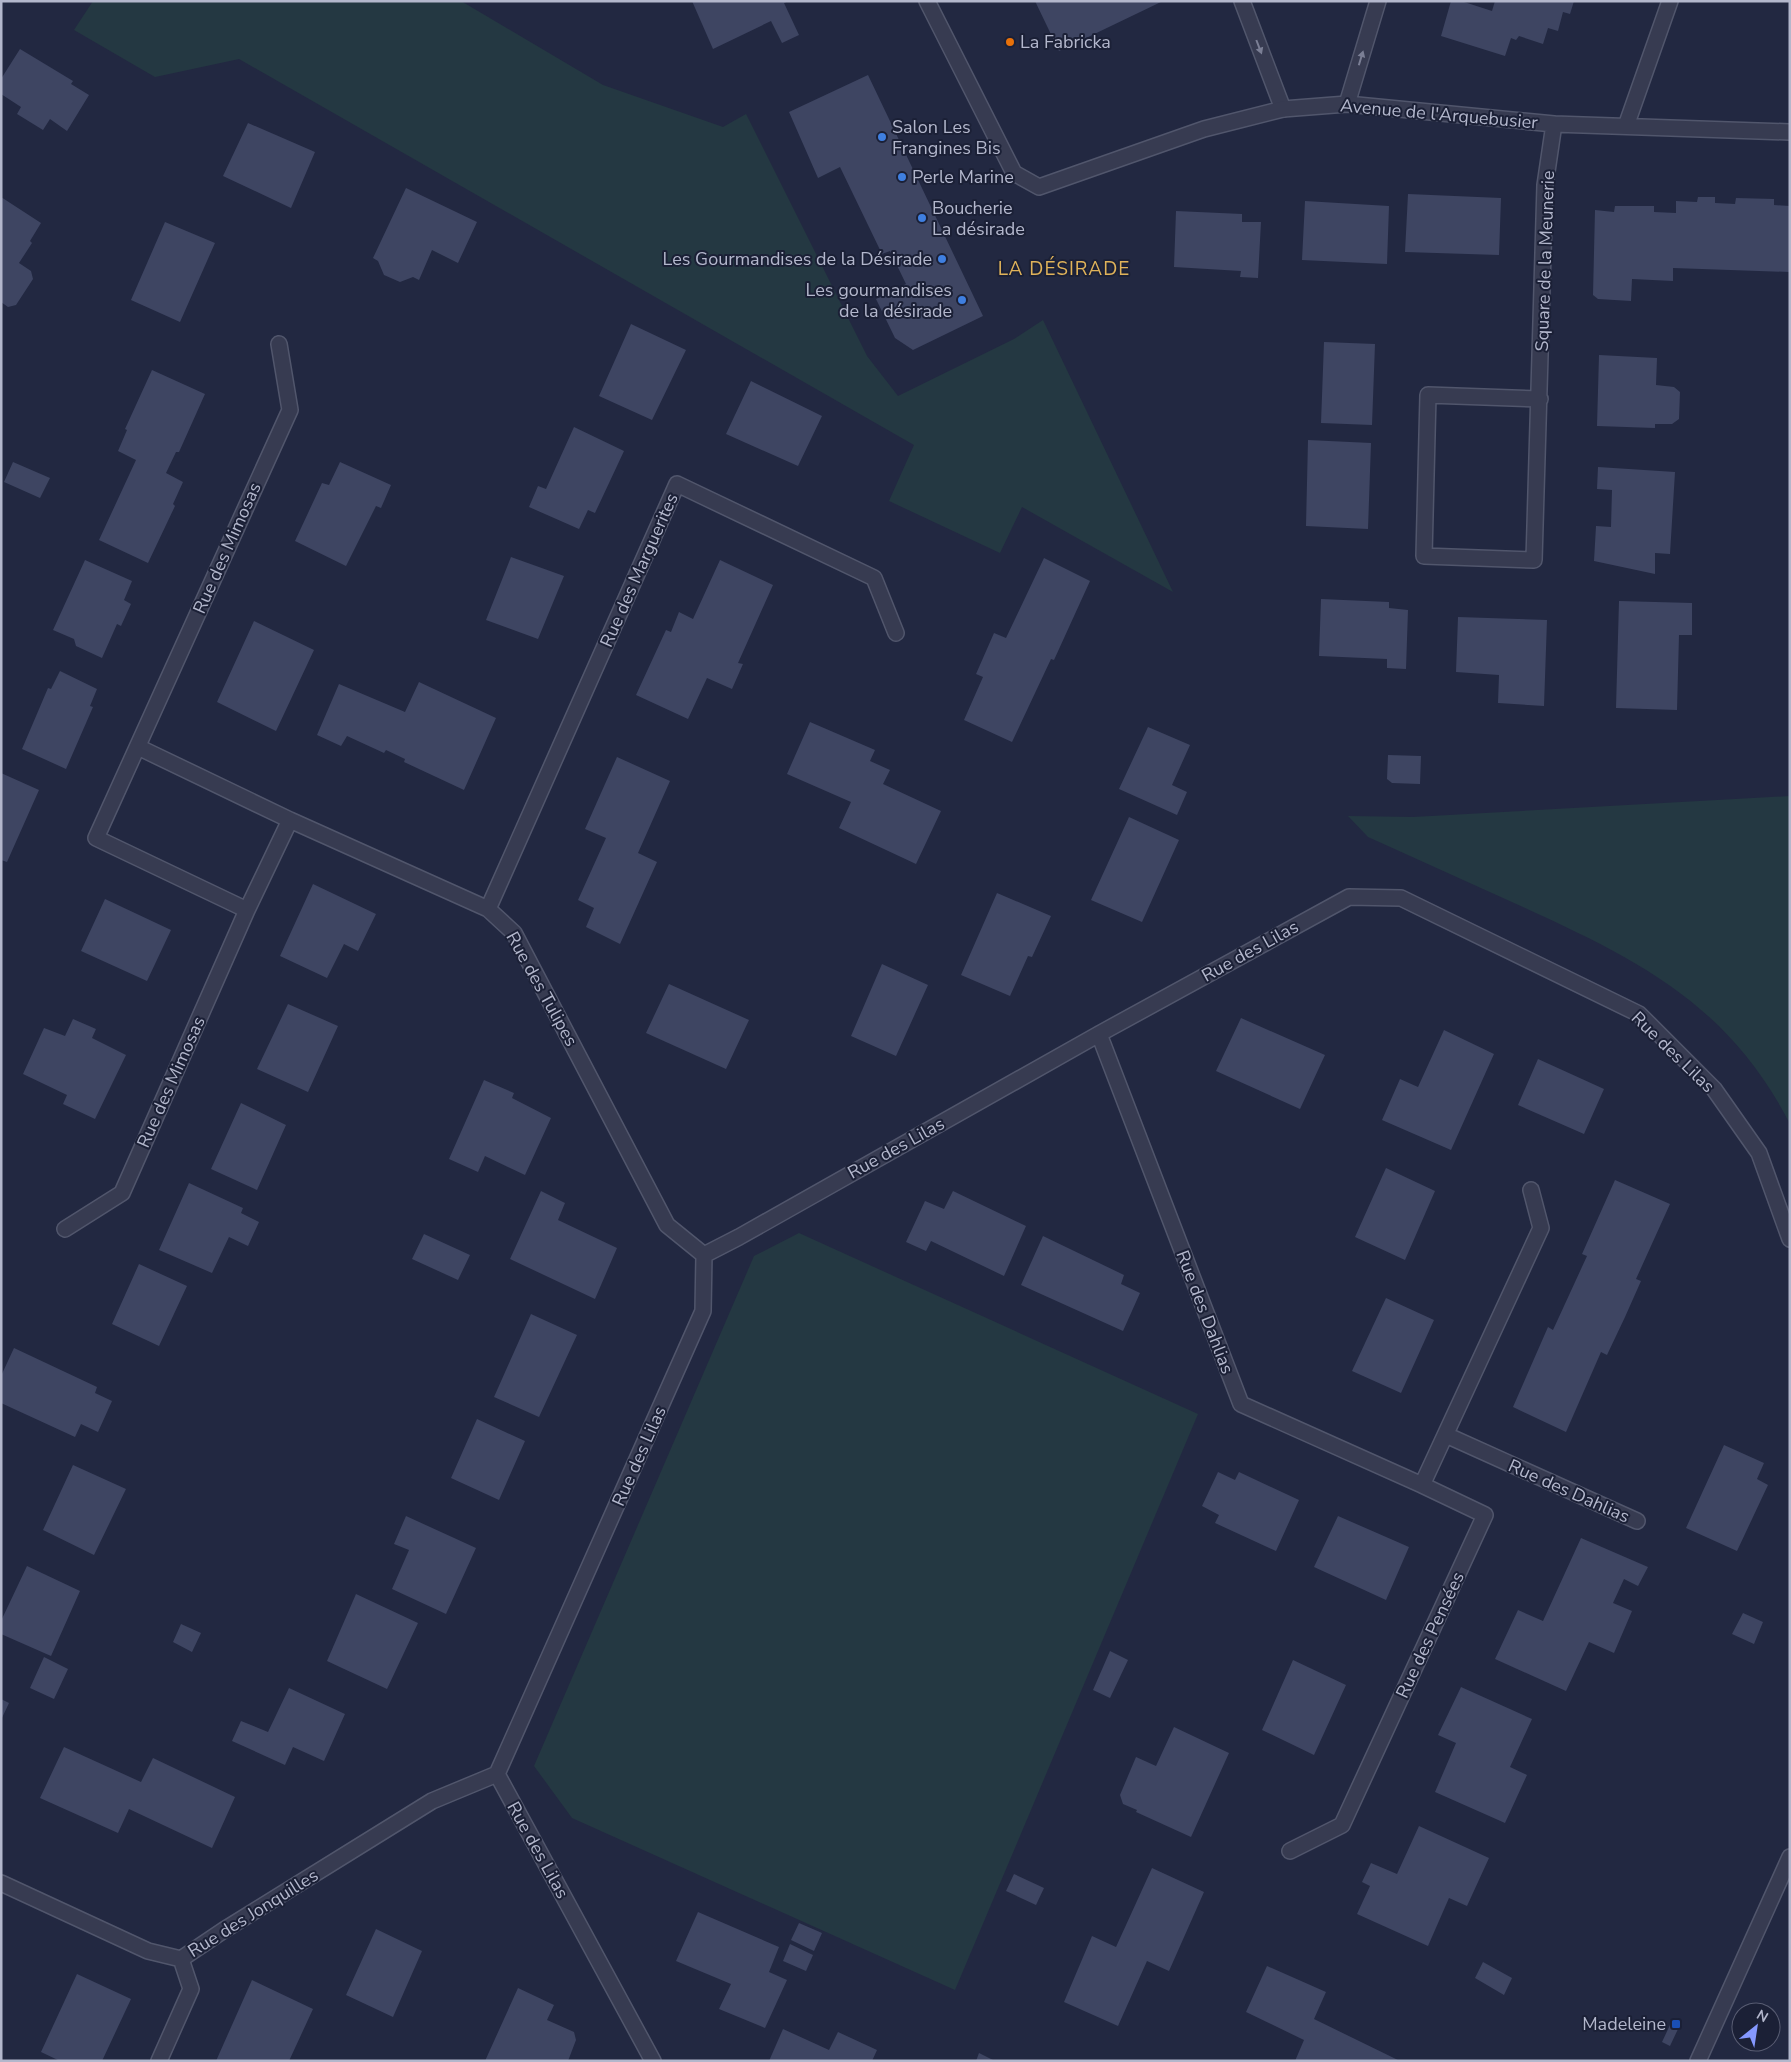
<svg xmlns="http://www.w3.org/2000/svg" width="1791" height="2062" font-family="'Nunito Sans',sans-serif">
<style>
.green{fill:#243842}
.building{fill:#3e4562}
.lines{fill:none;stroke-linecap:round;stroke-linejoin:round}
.service-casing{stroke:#51566c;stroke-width:18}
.minor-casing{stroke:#51566c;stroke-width:18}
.tertiary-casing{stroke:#51566c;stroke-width:18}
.service{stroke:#373b51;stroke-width:15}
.minor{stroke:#373b51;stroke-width:15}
.tertiary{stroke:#373b51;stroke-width:15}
.oneway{fill:#7b7f95}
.food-dot{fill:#e8710a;stroke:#1b2036;stroke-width:2}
.shop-dot{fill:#3f7fe0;stroke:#1b2036;stroke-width:2}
.transit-dot{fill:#1a4fb4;stroke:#1b2036;stroke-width:2}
.labels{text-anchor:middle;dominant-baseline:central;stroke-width:4;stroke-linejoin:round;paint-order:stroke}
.poi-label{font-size:18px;fill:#b3b7cc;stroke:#1b2036;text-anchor:start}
.street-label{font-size:18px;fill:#b3b7cc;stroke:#1b2036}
.neighbourhood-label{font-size:19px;letter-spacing:1px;fill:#e0b35a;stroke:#1b2036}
</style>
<rect width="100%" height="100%" fill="#222841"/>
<path class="green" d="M 93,1 L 461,1 L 603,85 L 723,127 L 746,114 L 867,356 L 898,396 L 1014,339 L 1043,320 L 1173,592 L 1022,507 L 1000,553 L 889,501 L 914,445 L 239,59 L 155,77 L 74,30 Z
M 1790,796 L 1790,1124 C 1729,1005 1639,960 1523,907 C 1471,884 1420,860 1368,837 L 1348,816 L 1413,817 Z
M 799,1233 L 1198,1414 L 955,1990 L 572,1818 L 534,1766 L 754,1256 Z"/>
<path class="building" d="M 692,1 L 789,1 L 784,3 L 799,35 L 782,43 L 771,21 L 713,49 Z
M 1035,1 L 1163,1 L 1059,51 Z
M 1451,1 L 1461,1 L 1492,11 L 1495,1 L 1574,1 L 1570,14 L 1563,12 L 1558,31 L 1548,28 L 1543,44 L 1519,36 L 1516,40 L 1511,38 L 1505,56 L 1441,36 Z
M 20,49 L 73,81 L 71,84 L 89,95 L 67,131 L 50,119 L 43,130 L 17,114 L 21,107 L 1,94 L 1,79 Z
M 868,75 L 983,316 L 913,350 L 895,338 L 876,299 L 906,284 L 890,251 L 882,254 L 840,167 L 818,178 L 789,112 Z
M 248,123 L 315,152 L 291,208 L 223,176 Z
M 406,188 L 477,222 L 458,263 L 432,250 L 419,280 L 413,277 L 400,282 L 384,275 L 378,261 L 373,258 Z
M 1408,194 L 1501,198 L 1499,255 L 1405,252 Z
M 1,197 L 41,223 L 30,241 L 32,243 L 19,263 L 31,271 L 33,279 L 16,305 L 8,307 L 1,302 Z
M 1698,197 L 1715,197 L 1715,203 L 1735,204 L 1736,198 L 1774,199 L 1774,205 L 1790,206 L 1790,272 L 1673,268 L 1673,281 L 1632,279 L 1631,301 L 1598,299 L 1593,295 L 1595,210 L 1614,212 L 1615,206 L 1654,206 L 1654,212 L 1676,213 L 1676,201 L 1697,202 Z
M 1305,201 L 1389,206 L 1387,264 L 1302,260 Z
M 1176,211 L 1242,214 L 1242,222 L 1261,222 L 1258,278 L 1240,277 L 1241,271 L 1174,267 Z
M 165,222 L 215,243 L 180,322 L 131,300 Z
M 631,324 L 686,350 L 652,420 L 599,396 Z
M 1324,342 L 1375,344 L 1372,425 L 1321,423 Z
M 1599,355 L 1657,358 L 1656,385 L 1674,387 L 1680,392 L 1679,419 L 1672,424 L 1655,424 L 1655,428 L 1597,426 Z
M 152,370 L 205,394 L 179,452 L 176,452 L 166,473 L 183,482 L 173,504 L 175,506 L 148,563 L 99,540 L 136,460 L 118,451 L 127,430 L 125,429 Z
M 751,381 L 822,416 L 798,466 L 726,434 Z
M 574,427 L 624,451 L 595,513 L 588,510 L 579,529 L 529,507 L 538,486 L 546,489 Z
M 1308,440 L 1371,443 L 1368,529 L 1306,526 Z
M 13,462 L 50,478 L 40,498 L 4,482 Z
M 340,462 L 391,485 L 381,508 L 376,506 L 346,566 L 295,541 L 322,483 L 329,485 Z
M 1598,467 L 1675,472 L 1670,554 L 1655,553 L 1655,574 L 1594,561 L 1596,526 L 1611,527 L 1612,490 L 1597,489 Z
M 511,557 L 564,576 L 538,639 L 486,620 Z
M 1044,558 L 1090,581 L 1054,660 L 1051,659 L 1012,742 L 964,720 L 983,677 L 976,674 L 994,633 L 1006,638 Z
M 85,560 L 132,581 L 124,600 L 131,604 L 121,626 L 117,624 L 102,658 L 76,646 L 74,639 L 53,630 Z
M 720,560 L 773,585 L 738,663 L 743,664 L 732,689 L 707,678 L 688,719 L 636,695 L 666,630 L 671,632 L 679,612 L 693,619 Z
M 1321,599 L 1389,602 L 1389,608 L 1408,610 L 1406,669 L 1387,668 L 1387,659 L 1319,656 Z
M 1619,601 L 1692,603 L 1692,635 L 1679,635 L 1677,710 L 1616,708 Z
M 1458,617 L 1547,620 L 1544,706 L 1498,703 L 1499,675 L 1456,672 Z
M 254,621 L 314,650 L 276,731 L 217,702 Z
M 60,671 L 97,689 L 90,706 L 93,707 L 66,769 L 22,749 L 48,688 L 51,689 Z
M 419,682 L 496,718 L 464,790 L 404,762 L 405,759 L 386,750 L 384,753 L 347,736 L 341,746 L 317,735 L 339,684 L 405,712 Z
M 810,722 L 875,750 L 870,761 L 890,770 L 883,784 L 941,811 L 916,864 L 839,828 L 851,802 L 787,774 Z
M 1148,727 L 1190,745 L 1172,785 L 1187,792 L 1177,815 L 1119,789 Z
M 1388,755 L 1421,756 L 1420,784 L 1392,783 L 1387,779 Z
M 617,757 L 670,781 L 638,853 L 657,862 L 620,944 L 586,927 L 594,908 L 578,900 L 606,838 L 585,829 Z
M 1,773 L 39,790 L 7,862 L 1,860 Z
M 1129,817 L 1179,840 L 1142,922 L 1091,900 Z
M 313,884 L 376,914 L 358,951 L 344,944 L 327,978 L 280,956 Z
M 997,893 L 1051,916 L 1032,957 L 1028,956 L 1010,996 L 961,975 Z
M 105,899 L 171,930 L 147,981 L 81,951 Z
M 882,964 L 928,985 L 896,1056 L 851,1036 Z
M 669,984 L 749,1020 L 726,1069 L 646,1033 Z
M 288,1004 L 338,1026 L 308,1092 L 257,1069 Z
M 1241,1018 L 1325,1055 L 1300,1109 L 1216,1071 Z
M 73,1019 L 96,1029 L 92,1038 L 126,1055 L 95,1119 L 63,1104 L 67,1095 L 23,1074 L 44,1028 L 65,1036 Z
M 1444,1030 L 1494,1054 L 1451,1150 L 1382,1120 L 1400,1079 L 1418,1087 Z
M 1538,1059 L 1604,1089 L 1584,1134 L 1518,1105 Z
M 484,1080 L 514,1093 L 512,1098 L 551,1118 L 525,1175 L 485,1156 L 478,1172 L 449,1159 Z
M 241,1103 L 286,1125 L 257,1190 L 211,1169 Z
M 1386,1168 L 1435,1191 L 1405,1260 L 1355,1237 Z
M 1615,1180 L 1670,1204 L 1636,1279 L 1641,1281 L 1625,1317 L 1607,1355 L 1601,1352 L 1566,1432 L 1513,1407 L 1548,1327 L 1553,1330 L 1587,1256 L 1582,1254 Z
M 189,1183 L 243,1208 L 241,1213 L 259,1222 L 248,1246 L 229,1237 L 212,1273 L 159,1250 Z
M 541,1191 L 565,1203 L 558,1220 L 617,1248 L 595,1299 L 510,1259 Z
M 953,1191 L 1026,1226 L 1004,1276 L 931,1241 L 926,1251 L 906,1242 L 925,1201 L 944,1209 Z
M 424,1234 L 470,1255 L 458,1280 L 412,1259 Z
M 1043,1236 L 1124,1275 L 1121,1284 L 1140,1293 L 1123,1331 L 1021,1285 Z
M 139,1264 L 187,1286 L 159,1346 L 112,1324 Z
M 1386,1298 L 1434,1320 L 1401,1393 L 1352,1371 Z
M 531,1314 L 577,1335 L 539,1417 L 494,1397 Z
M 14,1348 L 97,1387 L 95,1393 L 112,1401 L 98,1432 L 81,1424 L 75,1437 L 1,1403 L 1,1376 Z
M 477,1419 L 525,1441 L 499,1500 L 451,1478 Z
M 1724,1445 L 1764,1463 L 1757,1479 L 1768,1485 L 1737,1551 L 1686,1528 Z
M 73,1465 L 126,1489 L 94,1555 L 43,1530 Z
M 1218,1472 L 1235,1480 L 1239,1472 L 1299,1500 L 1276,1551 L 1215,1523 L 1219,1515 L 1202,1506 Z
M 406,1516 L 476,1548 L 446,1614 L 392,1589 L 409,1550 L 394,1544 Z
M 1338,1516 L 1409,1547 L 1386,1600 L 1314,1567 Z
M 1581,1538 L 1648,1567 L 1638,1586 L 1624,1579 L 1613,1603 L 1632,1611 L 1614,1653 L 1589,1642 L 1566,1691 L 1495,1659 L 1518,1610 L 1543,1621 Z
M 27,1566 L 80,1591 L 51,1656 L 1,1634 L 1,1621 Z
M 356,1594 L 418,1623 L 387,1689 L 327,1661 Z
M 1743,1613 L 1763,1622 L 1754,1644 L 1732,1634 Z
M 181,1624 L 201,1633 L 192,1652 L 173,1642 Z
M 1110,1651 L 1128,1660 L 1110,1698 L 1093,1690 Z
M 44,1657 L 68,1669 L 54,1699 L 30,1688 Z
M 1293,1660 L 1346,1685 L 1314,1755 L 1262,1730 Z
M 1461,1687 L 1532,1719 L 1510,1767 L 1527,1775 L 1505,1823 L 1435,1792 L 1456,1743 L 1438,1735 Z
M 289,1688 L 345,1714 L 324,1761 L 293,1747 L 285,1765 L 232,1741 L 241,1721 L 268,1732 Z
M 1,1699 L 9,1703 L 1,1720 Z
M 1174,1727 L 1229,1753 L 1191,1837 L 1136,1812 L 1137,1810 L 1123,1804 L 1120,1795 L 1136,1757 L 1156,1766 Z
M 64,1747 L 141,1782 L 153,1758 L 235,1797 L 212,1848 L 129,1809 L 118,1833 L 40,1798 Z
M 1419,1826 L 1489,1858 L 1467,1906 L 1449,1898 L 1428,1946 L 1357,1914 L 1370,1886 L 1362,1882 L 1371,1863 L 1397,1874 Z
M 1152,1868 L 1204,1892 L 1169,1971 L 1147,1961 L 1118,2026 L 1064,2002 L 1092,1936 L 1116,1947 Z
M 1014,1874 L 1044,1888 L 1036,1905 L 1006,1891 Z
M 698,1912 L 779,1947 L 769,1972 L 787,1980 L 765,2028 L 719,2009 L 731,1984 L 676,1961 Z
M 799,1923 L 822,1933 L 814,1951 L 791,1940 Z
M 376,1929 L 422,1951 L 393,2017 L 346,1995 Z
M 790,1944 L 813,1955 L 806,1971 L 783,1961 Z
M 1483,1962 L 1512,1978 L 1504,1995 L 1475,1978 Z
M 1267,1966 L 1326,1992 L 1314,2019 L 1400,2061 L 1295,2061 L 1304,2040 L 1246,2012 Z
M 77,1974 L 131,1999 L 102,2061 L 60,2061 L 41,2052 Z
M 252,1980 L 313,2009 L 289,2061 L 216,2061 Z
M 518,1988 L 554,2005 L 547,2020 L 574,2032 L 576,2040 L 568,2061 L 485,2061 Z
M 1670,2025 L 1678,2029 L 1670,2046 L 1662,2042 Z
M 783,2029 L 829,2050 L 838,2032 L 877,2050 L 872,2061 L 769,2061 Z
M 979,2053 L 995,2061 L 976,2061 Z"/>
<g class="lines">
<defs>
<path id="service" d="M 1242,1 L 1283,109
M 1347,104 L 1378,1"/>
<path id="minor" d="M 927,1 L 1014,173 L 1039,187 L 1204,129 L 1283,109 L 1347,104 L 1554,124 L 1790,132
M 1626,126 L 1670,1
M 1540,399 L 1428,395 L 1424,556 L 1534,560 L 1545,185 L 1554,124
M 138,747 L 290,820 L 247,910
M 290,820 L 488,909 L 514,933 L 667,1225 L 704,1255
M 488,909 L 677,484 L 874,578 L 896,633
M 1099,1034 L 1241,1404 L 1422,1485 L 1485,1515 L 1342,1825 L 1290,1851
M 65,1229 L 122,1193 L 247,910 L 96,838 L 290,410 L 279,344
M 1446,1435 L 1637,1521
M 1422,1485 L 1541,1228 L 1531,1190
M 1,1883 L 148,1951 L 181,1959 L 224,1930 L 432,1801 L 497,1774
M 159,2061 L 191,1989 L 181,1959
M 653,2061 L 497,1774 L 703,1311 L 704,1255 L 739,1237 L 1099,1034 L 1349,897 L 1401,898 L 1639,1014 L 1714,1089 L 1759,1153 L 1790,1239"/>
<path id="tertiary" d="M 1698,2061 L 1790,1857"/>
</defs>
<use href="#service" class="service-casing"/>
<use href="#minor" class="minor-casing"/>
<use href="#tertiary" class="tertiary-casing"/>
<use href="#service" class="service"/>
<use href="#minor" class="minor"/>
<use href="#tertiary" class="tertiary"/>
</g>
<defs><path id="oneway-solid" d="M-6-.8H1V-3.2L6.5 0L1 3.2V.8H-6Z" transform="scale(1.25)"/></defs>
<g class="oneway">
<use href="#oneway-solid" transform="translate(1259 47) rotate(69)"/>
<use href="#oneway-solid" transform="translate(1361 58) rotate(-73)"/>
</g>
<circle class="food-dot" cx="1010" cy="42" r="5"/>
<g class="shop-dot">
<circle cx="882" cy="137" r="5"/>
<circle cx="902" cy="177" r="5"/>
<circle cx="922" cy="218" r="5"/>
<circle cx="942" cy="259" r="5"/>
<circle cx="962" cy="300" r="5"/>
</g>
<rect class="transit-dot" x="1671" y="2019" width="10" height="10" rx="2.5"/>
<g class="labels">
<g class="poi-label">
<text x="1020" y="42">La Fabricka</text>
<text x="892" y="127">Salon Les<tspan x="892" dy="21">Frangines Bis</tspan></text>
<text x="912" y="177">Perle Marine</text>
<text x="932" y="208">Boucherie<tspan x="932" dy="21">La désirade</tspan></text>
<text x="932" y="259" text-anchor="end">Les Gourmandises de la Désirade</text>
<text x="952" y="290" text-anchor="end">Les gourmandises<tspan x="952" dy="21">de la désirade</tspan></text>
<text x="1666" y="2024" text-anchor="end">Madeleine</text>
</g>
<g class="street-label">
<text transform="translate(1439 114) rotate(5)">Avenue de l'Arquebusier</text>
<text transform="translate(1545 261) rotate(-88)">Square de la Meunerie</text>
<text transform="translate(227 548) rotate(-66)">Rue des Mimosas</text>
<text transform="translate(639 570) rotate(-66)">Rue des Marguerites</text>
<text transform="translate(1250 951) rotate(-29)">Rue des Lilas</text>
<text transform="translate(542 989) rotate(61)">Rue des Tulipes</text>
<text transform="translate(1673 1052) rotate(44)">Rue des Lilas</text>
<text transform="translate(171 1082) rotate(-66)">Rue des Mimosas</text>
<text transform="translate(896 1148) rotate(-29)">Rue des Lilas</text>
<text transform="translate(1205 1312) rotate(69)">Rue des Dahlias</text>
<text transform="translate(639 1456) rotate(-66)">Rue des Lilas</text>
<text transform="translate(1569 1491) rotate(24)">Rue des Dahlias</text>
<text transform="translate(1430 1635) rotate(-65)">Rue des Pensées</text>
<text transform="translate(538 1850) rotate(61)">Rue des Lilas</text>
<text transform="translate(253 1913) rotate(-32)">Rue des Jonquilles</text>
</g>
<g class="neighbourhood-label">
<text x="1064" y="269">LA DÉSIRADE</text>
</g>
</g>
<rect width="1791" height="2062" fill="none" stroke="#b3b7cc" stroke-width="5"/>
<g transform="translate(1756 2027) rotate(30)"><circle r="24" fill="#1b2036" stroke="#585c72"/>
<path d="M0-4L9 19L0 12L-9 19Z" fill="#8598ff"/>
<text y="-8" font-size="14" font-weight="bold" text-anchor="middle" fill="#b3b7cc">N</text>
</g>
</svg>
